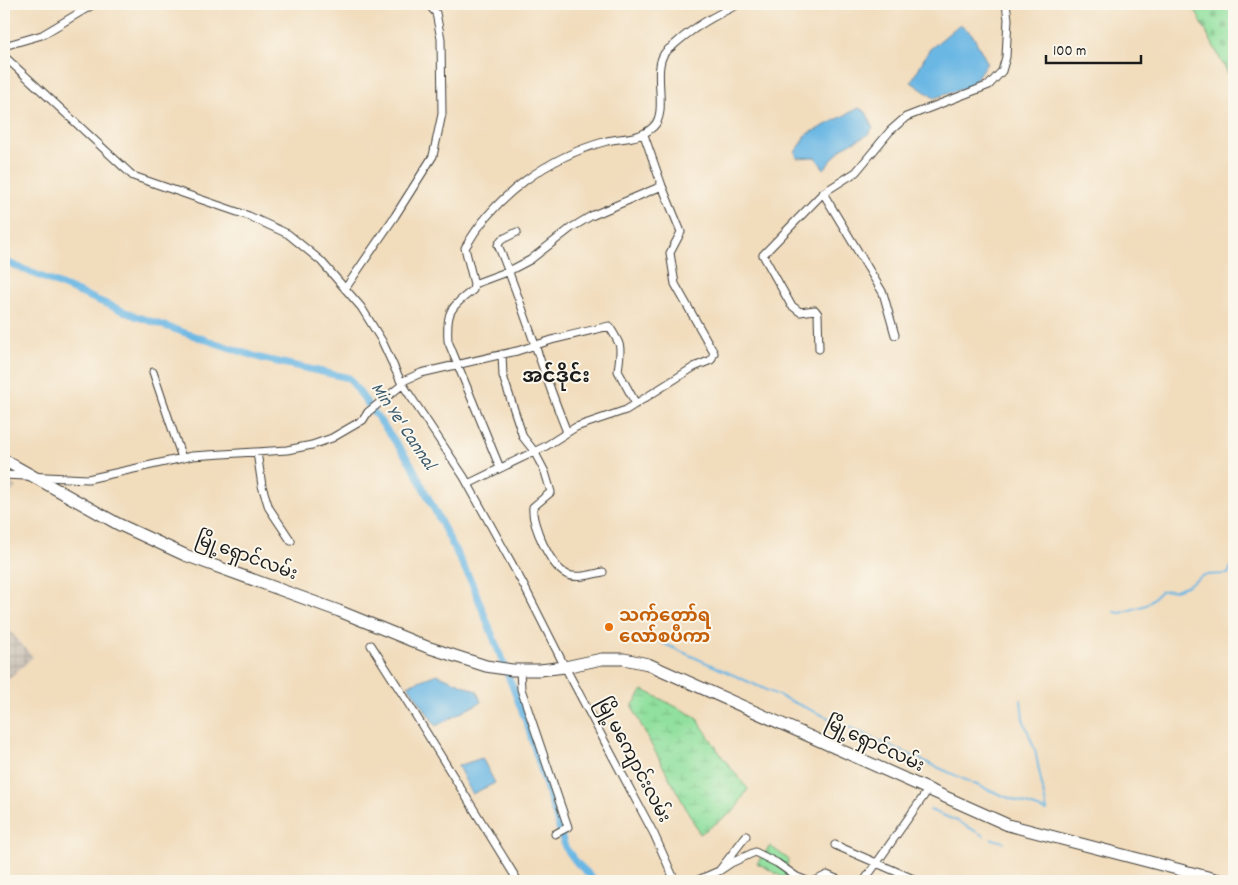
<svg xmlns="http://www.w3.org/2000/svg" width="1238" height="885" font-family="Dekko,'Noto Sans Myanmar',sans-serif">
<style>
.industrial{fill:url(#industrial-grid)}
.wetland{fill:url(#wetland-marsh);stroke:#567e5e}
.cemetery{fill:url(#cemetery-stones);stroke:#567e5e}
.water{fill:#6ab7e4;stroke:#436a80}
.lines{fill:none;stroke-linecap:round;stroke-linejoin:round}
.stream{stroke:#6ab7e4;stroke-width:2}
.canal{stroke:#6ab7e4;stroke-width:7}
.street-casing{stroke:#3c3934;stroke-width:9}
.primary-casing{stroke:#3c3934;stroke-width:13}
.street{stroke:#fff;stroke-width:7}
.primary{stroke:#fff;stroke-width:11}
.food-dot{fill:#e8710a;stroke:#fbf7ec;stroke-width:2}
.labels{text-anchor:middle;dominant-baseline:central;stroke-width:4;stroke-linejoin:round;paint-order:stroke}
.street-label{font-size:18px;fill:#1c1c1c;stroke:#fbf7ec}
.food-label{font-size:18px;font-weight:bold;fill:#c56008;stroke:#fbf7ec;text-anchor:start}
.water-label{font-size:19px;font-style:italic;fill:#3b5a6c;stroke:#fbf7ec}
.quarter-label{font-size:20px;font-weight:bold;fill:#1c1c1c;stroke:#fbf7ec}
</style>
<defs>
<pattern id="industrial-grid" width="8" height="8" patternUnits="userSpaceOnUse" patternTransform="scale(1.25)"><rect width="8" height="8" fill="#cbc3b8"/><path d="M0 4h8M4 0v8" fill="none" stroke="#aea79e"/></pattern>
<pattern id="wetland-marsh" width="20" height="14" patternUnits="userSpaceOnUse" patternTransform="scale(1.25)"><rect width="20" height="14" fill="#91e09f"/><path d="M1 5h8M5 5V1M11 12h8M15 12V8" fill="none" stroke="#7cc088"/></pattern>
<pattern id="cemetery-stones" width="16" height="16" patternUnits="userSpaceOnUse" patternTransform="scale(1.25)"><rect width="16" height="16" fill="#91e09f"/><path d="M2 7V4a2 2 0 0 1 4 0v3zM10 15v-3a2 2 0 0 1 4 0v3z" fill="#7cc088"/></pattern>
</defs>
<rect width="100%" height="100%" fill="#fbf7ec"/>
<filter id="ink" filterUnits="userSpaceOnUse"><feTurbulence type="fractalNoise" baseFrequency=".02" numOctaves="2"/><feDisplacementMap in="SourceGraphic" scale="10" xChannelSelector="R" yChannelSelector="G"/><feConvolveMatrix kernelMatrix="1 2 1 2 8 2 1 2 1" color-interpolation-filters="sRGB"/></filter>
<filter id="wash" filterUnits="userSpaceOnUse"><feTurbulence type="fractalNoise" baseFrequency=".0096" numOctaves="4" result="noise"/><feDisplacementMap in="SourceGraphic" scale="20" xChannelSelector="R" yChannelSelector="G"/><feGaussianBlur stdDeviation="1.12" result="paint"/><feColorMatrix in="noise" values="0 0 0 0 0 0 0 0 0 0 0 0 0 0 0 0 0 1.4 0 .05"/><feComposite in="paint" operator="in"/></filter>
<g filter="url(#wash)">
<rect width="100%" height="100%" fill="#f1dcbc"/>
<path class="industrial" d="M 4,479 L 16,487 L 4,501 Z
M 4,624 L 33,657 L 4,683 Z"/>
<path class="wetland" d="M 643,690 L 696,717 L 723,758 L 748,789 L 734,811 L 700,834 L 645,733 L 632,706 Z
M 770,846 L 788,859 L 786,879 L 757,863 Z"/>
<path class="cemetery" d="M 1192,4 L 1234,4 L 1234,86 Z"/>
<path class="water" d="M 960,24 L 972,34 L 987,62 L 971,86 L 934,98 L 911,82 L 929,50 Z
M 859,108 L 866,112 L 873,127 L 869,134 L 842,148 L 824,169 L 815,157 L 797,158 L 795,152 L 802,143 L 804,136 Z
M 437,674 L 477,691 L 481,702 L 436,726 L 408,685 Z
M 482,758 L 495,783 L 472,794 L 458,766 Z"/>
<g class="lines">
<path class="stream" d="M 1114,612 L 1121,613 L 1146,605 L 1161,591 L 1175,590 L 1186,586 L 1204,575 L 1228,574 L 1231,567 L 1234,564
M 658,641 L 979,786 L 1014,800 L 1047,811 L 1035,750 L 1023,719 L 1021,700
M 930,810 L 957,821 L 984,836
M 992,839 L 1004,842"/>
<path class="canal" d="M 4,261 L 135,316 L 260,358 L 349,378 L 410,462 L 472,583 L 527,724 L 565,847 L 577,863 L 596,881"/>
</g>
</g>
<g filter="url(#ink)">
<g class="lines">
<defs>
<path id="street" d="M 4,46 L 42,35 L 94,4
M 4,56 L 133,176 L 249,216 L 288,234 L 321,261 L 361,307 L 382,341 L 401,382 L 464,477 L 523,584 L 565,667 L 654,834 L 675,881
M 823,193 L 883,293 L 895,335
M 517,232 L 501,240 L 498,245 C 524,307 542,371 567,432
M 474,284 L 509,271 L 530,260 L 571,228 L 591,216 L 662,186
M 345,289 L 395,216 L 433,156 L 442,114 L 441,39 L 436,13 L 428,4
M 819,349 L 818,314 L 815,310 L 800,312 L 791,305 L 763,255 L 823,193 L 856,172 L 890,131 L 906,117 L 989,85 L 1002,71 L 1006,57 L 1008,19 L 1006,4
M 502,354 L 503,376 L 523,437 L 534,451 L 545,472 L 551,492 L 533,507 C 531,524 551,568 568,575 C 578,579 593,574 603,572
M 153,372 L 182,458
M 401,382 L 421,373 L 517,351 L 555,339 L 609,326 C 623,348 621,346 618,371 L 636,404
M 257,452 L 262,486 L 269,508 L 291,541
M 500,468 L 448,341 C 446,311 450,308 473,290 L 474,284 L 465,248 C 495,195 548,157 607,141 C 624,137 639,140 653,127 C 669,113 652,72 664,54 C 666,50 672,47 675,44 C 695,26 716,15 739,4
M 4,475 L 88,479 L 192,456 L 287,450 L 312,445 L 332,438 L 363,420 L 368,412 L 402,385
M 468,484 L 546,446 L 576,427 L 626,410 L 694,367 L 711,360 L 714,353 L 675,284 L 670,253 L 681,232 L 662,186 L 644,135
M 371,645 L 405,698 L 518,881
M 520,670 L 521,689 L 568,827 L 555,834
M 835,845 L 918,881
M 719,871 L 731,863 L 755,852 L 777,863 L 797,877 L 807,881
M 696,881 L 719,871 L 746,836
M 815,881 L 827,875 L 841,881
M 864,881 L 928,790"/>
<path id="primary" d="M 4,460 L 118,524 L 185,555 L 339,611 L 427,647 L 486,666 L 512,670 L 540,670 L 565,667 L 602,659 L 624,659 L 648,664 L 1008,825 L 1223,881"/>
</defs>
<use href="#street" class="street-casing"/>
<use href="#primary" class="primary-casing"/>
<use href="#street" class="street"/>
<use href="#primary" class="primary"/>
</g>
</g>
<circle class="food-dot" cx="609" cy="627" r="5"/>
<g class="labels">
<g class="street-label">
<text transform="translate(246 558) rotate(20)">မြို့ရှောင်လမ်း</text>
<text transform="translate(874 746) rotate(25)">မြို့ရှောင်လမ်း</text>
<text transform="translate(632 761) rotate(62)">မြို့မကျောင်းလမ်း</text>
</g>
<g class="food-label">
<text x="619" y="617">သက်တော်ရ<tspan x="619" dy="21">လော်စပီကာ</tspan></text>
</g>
<g class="water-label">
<text transform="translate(402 427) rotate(56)">Min Ye' Cannal</text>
</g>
<g class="quarter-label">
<text x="556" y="378">အင်ဒိုင်း</text>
</g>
</g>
<rect width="1238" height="885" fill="none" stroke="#fbf7ec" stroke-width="20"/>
<path d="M1046 55v8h95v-8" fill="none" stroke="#1c1c1c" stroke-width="2.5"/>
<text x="1053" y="55" font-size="15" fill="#1c1c1c" stroke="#fbf7ec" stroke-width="4" paint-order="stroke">100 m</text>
</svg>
